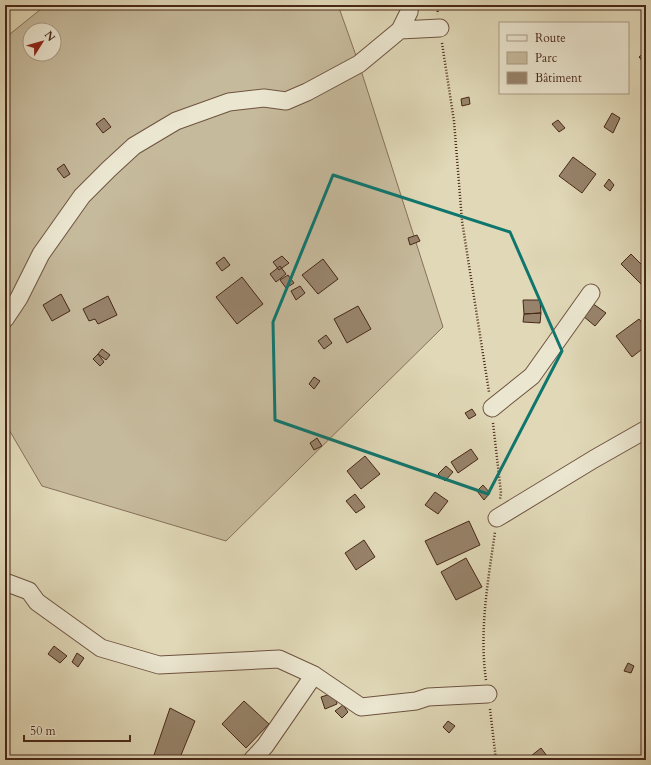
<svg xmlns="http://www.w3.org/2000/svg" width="651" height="765" font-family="Cardo,serif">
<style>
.green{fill:#c6ba9c;stroke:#87705a;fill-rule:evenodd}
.building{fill:#97836b;stroke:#482718}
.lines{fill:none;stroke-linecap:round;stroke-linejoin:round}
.street-casing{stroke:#6e5340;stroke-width:19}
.path{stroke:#482718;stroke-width:2.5;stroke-dasharray:1 2;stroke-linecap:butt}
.street{stroke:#ebe6d0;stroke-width:17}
.marked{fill:none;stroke:#0f766e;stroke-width:3;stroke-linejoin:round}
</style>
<rect width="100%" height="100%" fill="#e0d8b7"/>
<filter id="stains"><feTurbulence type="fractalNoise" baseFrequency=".005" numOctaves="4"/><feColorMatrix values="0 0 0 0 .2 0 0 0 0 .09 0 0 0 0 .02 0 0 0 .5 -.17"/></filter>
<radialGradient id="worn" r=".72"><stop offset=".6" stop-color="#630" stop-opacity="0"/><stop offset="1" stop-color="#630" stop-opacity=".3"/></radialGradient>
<path class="green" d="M 46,5 L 338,5 L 359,64 L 443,327 L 226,541 L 42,486 L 5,423 L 5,38 ZM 30,30 L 54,30 L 54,54 L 30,54 Z"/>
<path class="building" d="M 646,51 L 646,65 L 639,57 Z
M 469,97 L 470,104 L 462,106 L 461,99 Z
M 612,113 L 620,118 L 613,133 L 604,127 Z
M 104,118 L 111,127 L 103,133 L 96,124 Z
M 558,120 L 565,128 L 559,132 L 552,124 Z
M 573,157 L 596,174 L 582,193 L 559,176 Z
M 64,164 L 70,174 L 64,178 L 57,169 Z
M 609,179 L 614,185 L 610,191 L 604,186 Z
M 417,235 L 420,241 L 410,245 L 408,238 Z
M 631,254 L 646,269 L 646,280 L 641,284 L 621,264 Z
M 282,256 L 289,263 L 279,270 L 273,262 Z
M 224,257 L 230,265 L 222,271 L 216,263 Z
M 323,259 L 338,279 L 318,294 L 302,275 Z
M 280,266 L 286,274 L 276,282 L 270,274 Z
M 288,275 L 294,283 L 286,288 L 280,280 Z
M 242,277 L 263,304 L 237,324 L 216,297 Z
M 300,286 L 305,293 L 296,300 L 291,291 Z
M 61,294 L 70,311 L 52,321 L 43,305 Z
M 108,296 L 117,315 L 98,324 L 95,319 L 89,321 L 83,309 Z
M 523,300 L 540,300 L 541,313 L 524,314 Z
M 592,303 L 606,313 L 595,326 L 583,316 Z
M 358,306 L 371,329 L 347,343 L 334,319 Z
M 541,313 L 540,323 L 523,322 L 524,314 Z
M 639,319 L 646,328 L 646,346 L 632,357 L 616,336 Z
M 326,335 L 332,343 L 324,349 L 318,341 Z
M 102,349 L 110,355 L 106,360 L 98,354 Z
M 98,354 L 104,362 L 100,366 L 93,359 Z
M 314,377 L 320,381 L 314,389 L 309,384 Z
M 472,409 L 476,415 L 469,419 L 465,413 Z
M 317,438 L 322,446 L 314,450 L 310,443 Z
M 471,449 L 478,459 L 458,473 L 451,462 Z
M 365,456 L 380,474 L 361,489 L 347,471 Z
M 446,466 L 453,472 L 445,481 L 438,474 Z
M 483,485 L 490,493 L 484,500 L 477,491 Z
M 435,492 L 448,501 L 438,514 L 425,505 Z
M 355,494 L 365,507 L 356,513 L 346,501 Z
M 469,521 L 480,545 L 437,565 L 425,541 Z
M 364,540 L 375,557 L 356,570 L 345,553 Z
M 466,558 L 482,587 L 456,600 L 441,572 Z
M 54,646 L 67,656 L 60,663 L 48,654 Z
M 77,653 L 84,658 L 78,667 L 72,662 Z
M 628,663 L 634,666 L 631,673 L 624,671 Z
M 334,693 L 337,704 L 325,709 L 321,697 Z
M 244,701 L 269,724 L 246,748 L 222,724 Z
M 343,705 L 348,712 L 342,718 L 335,711 Z
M 170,708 L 195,721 L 179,760 L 164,760 L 154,755 Z
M 448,721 L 455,726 L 449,733 L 443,727 Z
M 541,748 L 547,756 L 541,760 L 526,760 Z"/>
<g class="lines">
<defs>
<path id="street" d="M 400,30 L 440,28
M 5,319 L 19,298 L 41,254 L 82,196 L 109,169 L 134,146 L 176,121 L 229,102 L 264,98 L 286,101 L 307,92 L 359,64 L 400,30 L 409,12 L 410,5
M 492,408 L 532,376 L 591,293
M 497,518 L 594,459 L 645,430
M 5,582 L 29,591 L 37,602 L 101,648 L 159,665 L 279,659 L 314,675 L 361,707 L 416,701 L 428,697 L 488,694
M 252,760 L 265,746 L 314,675"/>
</defs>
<use href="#street" class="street-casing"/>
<path class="path" d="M 437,5 L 438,14
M 442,43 L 454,121 L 462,221 L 489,392
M 493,423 L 501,493 L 500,499
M 486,680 C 479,631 488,581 495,532
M 490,709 L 496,760"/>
<use href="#street" class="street"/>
</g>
<path class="marked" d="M 333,175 L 510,232 L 562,351 L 488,494 L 275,420 L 273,322 Z"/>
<rect width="651" height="765" fill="none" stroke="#e0d8b7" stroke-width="20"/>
<rect x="6" y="6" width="639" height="753" fill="none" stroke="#482718" stroke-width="2"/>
<rect x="10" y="10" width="631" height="745" fill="none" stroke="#482718"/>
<rect x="499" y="22" width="130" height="72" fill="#ebe6d0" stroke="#aa9a86"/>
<rect x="507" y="35" width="20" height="6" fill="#ebe6d0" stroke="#aa9a86"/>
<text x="535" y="42" font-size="12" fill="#482718">Route</text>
<rect x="507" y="52" width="20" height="12" fill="#c6ba9c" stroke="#aa9a86"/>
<text x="535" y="62" font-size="12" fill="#482718">Parc</text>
<rect x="507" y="72" width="20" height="12" fill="#97836b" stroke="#aa9a86"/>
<text x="535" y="82" font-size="12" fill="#482718">Bâtiment</text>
<g transform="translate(42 42) rotate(53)"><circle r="19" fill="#ebe6d0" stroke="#aa9a86"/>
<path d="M0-3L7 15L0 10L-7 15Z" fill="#8f2418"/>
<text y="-6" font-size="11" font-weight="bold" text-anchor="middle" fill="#482718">N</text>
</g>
<path d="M24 735v6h106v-6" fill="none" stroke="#482718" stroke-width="2"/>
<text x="30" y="735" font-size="12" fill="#482718" stroke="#ebe6d0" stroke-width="3" paint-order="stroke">50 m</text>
<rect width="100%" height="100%" filter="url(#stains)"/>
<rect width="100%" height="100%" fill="url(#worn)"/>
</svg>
